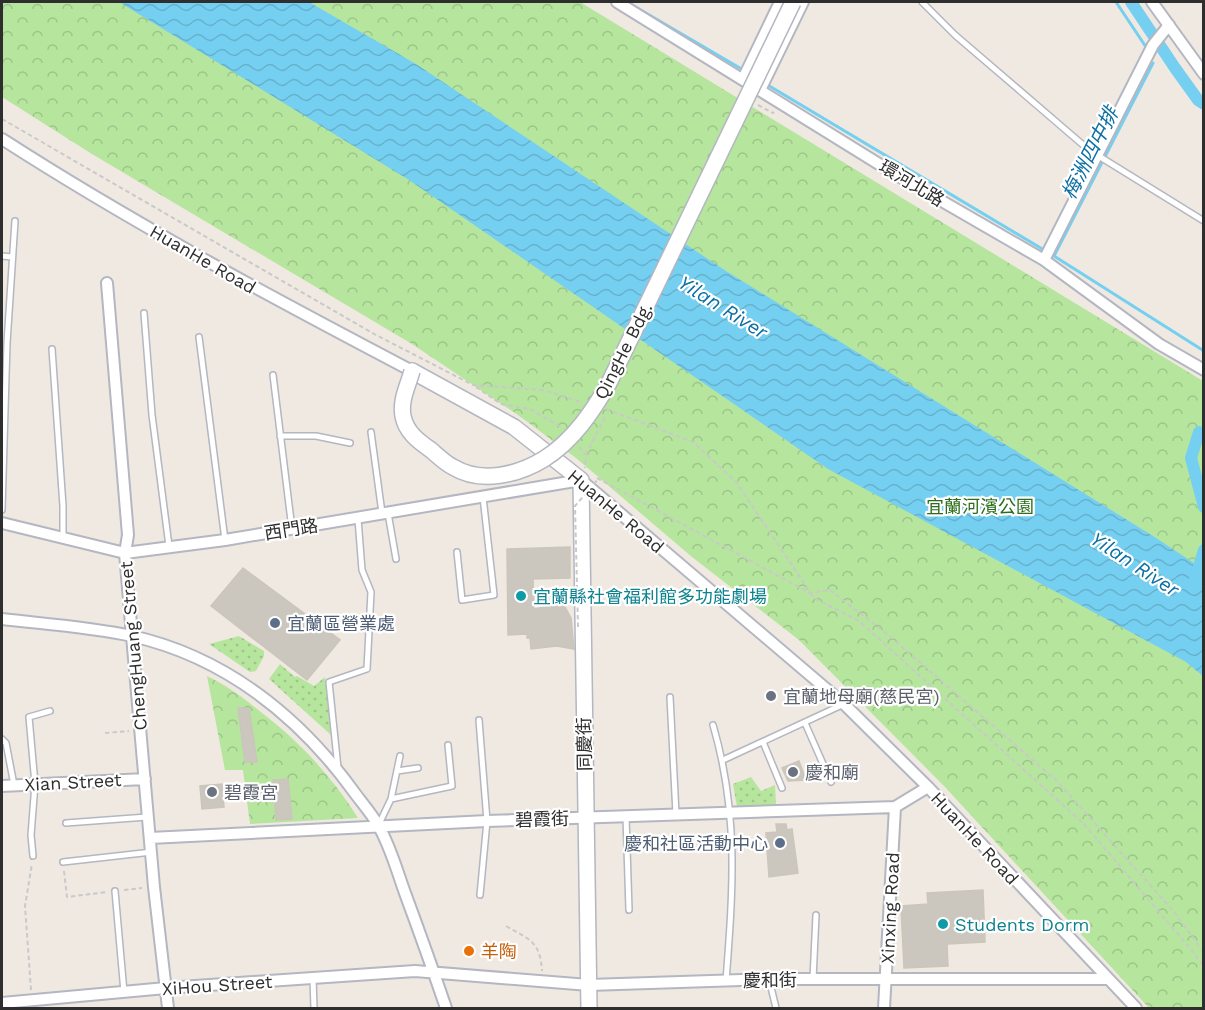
<svg xmlns="http://www.w3.org/2000/svg" width="1205" height="1010" font-family="'Work Sans','Noto Sans TC',sans-serif">
<style>
.grass{fill:url(#grass-dots)}
.forest{fill:url(#forest-crowns)}
.water{fill:url(#water-waves)}
.lines{fill:none;stroke-linecap:round;stroke-linejoin:round}
.stream{stroke:#75cff0;stroke-width:3}
.canal{stroke:#75cff0;stroke-width:12}
.building{fill:#cbc7bf;stroke:#cbc5ba;stroke-width:1.5}
.lane-casing{stroke:#b4b7c1;stroke-width:8}
.street-casing{stroke:#b4b7c1;stroke-width:14}
.secondary-casing{stroke:#b4b7c1;stroke-width:18}
.path{stroke:#c9c9c9;stroke-width:2;stroke-dasharray:4.5 3;stroke-linecap:butt}
.lane{stroke:#fff;stroke-width:5}
.street{stroke:#fff;stroke-width:10}
.secondary{stroke:#fff;stroke-width:15}
.secondary-bridge-casing{stroke:#b4b7c1;stroke-width:18;stroke-linecap:butt}
.path-bridge{stroke:#c9c9c9;stroke-width:2;stroke-dasharray:4.5 3;stroke-linecap:butt}
.secondary-bridge{stroke:#fff;stroke-width:15}
.culture-dot{fill:#0f9aa8;stroke:#fff;stroke-width:2}
.service-dot{fill:#5c6f8a;stroke:#fff;stroke-width:2}
.worship-dot{fill:#6b7280;stroke:#fff;stroke-width:2}
.food-dot{fill:#e8710a;stroke:#fff;stroke-width:2}
.labels{text-anchor:middle;dominant-baseline:central;stroke-width:4.5;stroke-linejoin:round;paint-order:stroke}
.street-label{font-size:18px;fill:#2e2e2e;stroke:#fff}
.park-label{font-size:18px;fill:#2c6e1b;stroke:#fff}
.culture-label{font-size:18px;fill:#0d838f;stroke:#fff;text-anchor:start}
.service-label{font-size:18px;fill:#4e5e75;stroke:#fff;text-anchor:start}
.worship-label{font-size:18px;fill:#5b616d;stroke:#fff;text-anchor:start}
.food-label{font-size:18px;fill:#c56008;stroke:#fff;text-anchor:start}
.water-label{font-size:20px;font-style:italic;fill:#0d6fa3;stroke:#fff}
</style>
<defs>
<pattern id="grass-dots" width="8" height="8" patternUnits="userSpaceOnUse" patternTransform="scale(1.5)"><rect width="8" height="8" fill="#b6e59e"/><path d="M2 2h.1M6 6h.1" fill="none" stroke="#9dc588" stroke-width="1.8" stroke-linecap="round"/></pattern>
<pattern id="forest-crowns" width="20" height="18" patternUnits="userSpaceOnUse" patternTransform="scale(1.5)"><rect width="20" height="18" fill="#b6e59e"/><path d="M2 6a3 3 0 1 1 6 0M12 15a3 3 0 1 1 6 0" fill="none" stroke="#9dc588"/></pattern>
<pattern id="water-waves" width="16" height="10" patternUnits="userSpaceOnUse" patternTransform="scale(1.5)"><rect width="16" height="10" fill="#75cff0"/><path d="M0 5q4-4 8 0t8 0" fill="none" stroke="#66b2ce"/></pattern>
</defs>
<rect width="100%" height="100%" fill="#efe9e1"/>
<path class="grass" d="M 239,636 L 264,651 L 264,656 L 256,671 L 250,672 L 209,644 Z
M 280,664 L 295,677 L 297,676 L 314,686 L 325,677 L 331,735 L 269,679 Z
M 751,777 L 761,791 L 775,785 L 776,805 L 737,807 L 733,784 Z"/>
<path class="forest" d="M 2,2 L 580,2 L 1203,381 L 1203,1008 L 1149,1008 L 944,786 L 799,640 L 692,557 L 576,458 L 518,415 L 412,344 L 92,154 L 2,97 Z
M 207,676 C 226,685 241,696 257,709 C 298,740 331,775 358,818 L 250,824 L 243,770 L 225,770 Z"/>
<path class="water" d="M 119,2 L 309,2 L 416,64 L 726,271 L 1153,536 L 1203,569 L 1203,676 L 1186,662 L 828,469 L 409,180 Z"/>
<g class="lines">
<path class="stream" d="M 627,2 L 745,71
M 1116,2 L 1148,50
M 766,84 L 1054,256 L 1204,351
M 1054,256 L 1153,63"/>
<path class="canal" d="M 1131,2 L 1175,68 L 1198,100 L 1204,104
M 1199,432 L 1191,458 L 1204,507
M 1195,580 L 1204,550"/>
</g>
<path class="building" d="M 570,547 L 570,578 L 533,579 L 534,609 L 560,604 L 565,607 L 571,618 L 574,649 L 557,646 L 531,649 L 530,638 L 527,638 L 527,634 L 508,635 L 507,549 Z
M 243,568 L 340,640 L 307,680 L 211,606 Z
M 238,708 L 249,708 L 257,762 L 245,762 Z
M 799,761 L 806,780 L 788,781 L 782,768 Z
M 288,779 L 292,819 L 276,820 L 273,780 Z
M 222,784 L 224,807 L 202,809 L 200,786 Z
M 776,824 L 786,824 L 787,830 L 792,829 L 798,873 L 769,877 L 766,833 L 777,832 Z
M 983,890 L 985,942 L 947,944 L 948,966 L 904,968 L 901,906 L 928,904 L 927,893 Z"/>
<g class="lines">
<defs>
<path id="lane" d="M 922,2 L 955,35 L 1089,150 L 1204,221
M 2,256 L 12,257
M 144,313 L 152,415 L 169,546
M 199,337 L 225,540
M 52,349 L 63,506 L 63,537
M 273,375 L 292,529
M 371,432 L 382,513
M 280,436 L 316,436 L 350,443
M 2,510 L 7,343 L 15,221
M 388,513 L 396,559
M 457,552 L 462,600 L 494,595 L 483,497
M 670,697 L 676,814
M 479,720 L 487,821 L 480,895
M 805,723 L 831,782
M 713,725 C 739,814 733,890 726,981
M 2,739 L 6,743 L 14,785
M 763,742 L 782,788
M 723,760 L 844,704
M 338,768 L 329,682 L 367,669 L 371,592 L 362,570 L 358,519
M 397,771 L 418,768
M 391,799 L 400,756
M 626,817 L 629,910
M 66,823 L 147,817
M 379,824 L 391,799 L 452,786 L 448,745
M 33,856 L 31,835 L 35,784 L 29,717 L 50,711
M 63,862 L 152,852
M 115,891 L 124,992
M 313,978 L 314,1008
M 769,979 L 776,1008
M 813,979 L 816,915"/>
<path id="street" d="M 617,2 L 895,174 L 1044,260 L 1159,344 L 1204,370
M 1152,2 L 1204,74
M 743,79 L 780,2
M 760,90 L 803,2
M 2,139 C 134,224 273,298 412,371
M 1044,260 L 1153,45 L 1169,25
M 107,283 L 128,535 L 125,553 L 132,636 L 154,887 L 168,1008
M 2,523 L 125,553 L 225,540 L 581,480 L 844,704 L 928,787 L 1136,1008
M 2,619 C 45,624 90,627 132,636 C 225,657 299,716 354,792 C 362,803 371,813 378,825 C 390,845 397,871 405,893 C 419,931 433,970 446,1008
M 2,786 L 145,779
M 150,838 L 487,821 L 895,807 L 928,787
M 2,1003 L 166,988 L 415,971 L 589,985 L 769,979 L 1108,979
M 884,1008 L 895,807"/>
<path id="secondary" d="M 412,371 L 514,427 L 581,480 L 589,1008"/>
</defs>
<use href="#lane" class="lane-casing"/>
<use href="#street" class="street-casing"/>
<use href="#secondary" class="secondary-casing"/>
<path class="path" d="M 758,105 L 773,113 L 774,112
M 2,119 L 376,335 L 473,385 L 543,390 L 581,402
M 476,387 L 501,404 L 530,409 L 561,427
M 606,409 L 693,442 L 736,482 L 814,598 L 859,621 L 1084,824 L 1194,953 L 1204,967
M 579,447 L 586,455 L 585,468
M 597,478 L 810,593 L 830,590 L 887,634 L 1057,781 L 1175,913 L 1204,953
M 105,733 L 129,731
M 64,871 L 67,897 L 107,892
M 124,890 L 142,888
M 506,926 C 530,940 540,941 542,971
M 31,990 L 25,906 L 32,864"/>
<use href="#lane" class="lane"/>
<use href="#street" class="street"/>
<use href="#secondary" class="secondary"/>
<defs>
<path id="secondary-bridge" d="M 412,371 C 408,386 400,400 403,416 C 406,432 418,441 431,450 C 438,456 445,463 453,467 C 481,484 518,475 544,459 C 573,441 593,411 609,383 L 793,2"/>
</defs>
<use href="#secondary-bridge" class="secondary-bridge-casing"/>
<path class="path-bridge" d="M 586,455 L 606,415
M 578,627 L 575,506 L 598,479"/>
<use href="#secondary-bridge" class="secondary-bridge"/>
</g>
<g class="culture-dot">
<circle cx="521" cy="596" r="6"/>
<circle cx="943" cy="924" r="6"/>
</g>
<g class="service-dot">
<circle cx="275" cy="623" r="6"/>
<circle cx="780" cy="843" r="6"/>
</g>
<g class="worship-dot">
<circle cx="771" cy="696" r="6"/>
<circle cx="793" cy="772" r="6"/>
<circle cx="212" cy="792" r="6"/>
</g>
<circle class="food-dot" cx="469" cy="951" r="6"/>
<g class="labels">
<g class="street-label">
<text transform="translate(912 183) rotate(31)">環河北路</text>
<text transform="translate(203 259) rotate(30)">HuanHe Road</text>
<text transform="translate(623 351) rotate(-63)">QingHe Bdg.</text>
<text transform="translate(616 511) rotate(40)">HuanHe Road</text>
<text transform="translate(291 529) rotate(-9)">西門路</text>
<text transform="translate(133 646) rotate(-95)">ChengHuang Street</text>
<text transform="translate(584 744) rotate(-91)">同慶街</text>
<text transform="translate(73 782) rotate(-3)">Xian Street</text>
<text transform="translate(542 819) rotate(-2)">碧霞街</text>
<text transform="translate(975 838) rotate(47)">HuanHe Road</text>
<text transform="translate(890 908) rotate(-87)">Xinxing Road</text>
<text transform="translate(770 980) rotate(-1)">慶和街</text>
<text transform="translate(217 985) rotate(-4)">XiHou Street</text>
</g>
<g class="park-label">
<text x="980" y="506">宜蘭河濱公園</text>
</g>
<g class="culture-label">
<text x="533" y="596">宜蘭縣社會福利館多功能劇場</text>
<text x="955" y="924">Students Dorm</text>
</g>
<g class="service-label">
<text x="287" y="623">宜蘭區營業處</text>
<text x="768" y="843" text-anchor="end">慶和社區活動中心</text>
</g>
<g class="worship-label">
<text x="783" y="696">宜蘭地母廟(慈民宮)</text>
<text x="805" y="772">慶和廟</text>
<text x="224" y="792">碧霞宮</text>
</g>
<g class="food-label">
<text x="481" y="951">羊陶</text>
</g>
<g class="water-label">
<text transform="translate(1090 153) rotate(-63)">梅洲四中排</text>
<text transform="translate(723 307) rotate(32)">Yilan River</text>
<text transform="translate(1135 564) rotate(33)">Yilan River</text>
</g>
</g>
<rect width="1205" height="1010" fill="none" stroke="#2e2e2e" stroke-width="6"/>
</svg>
